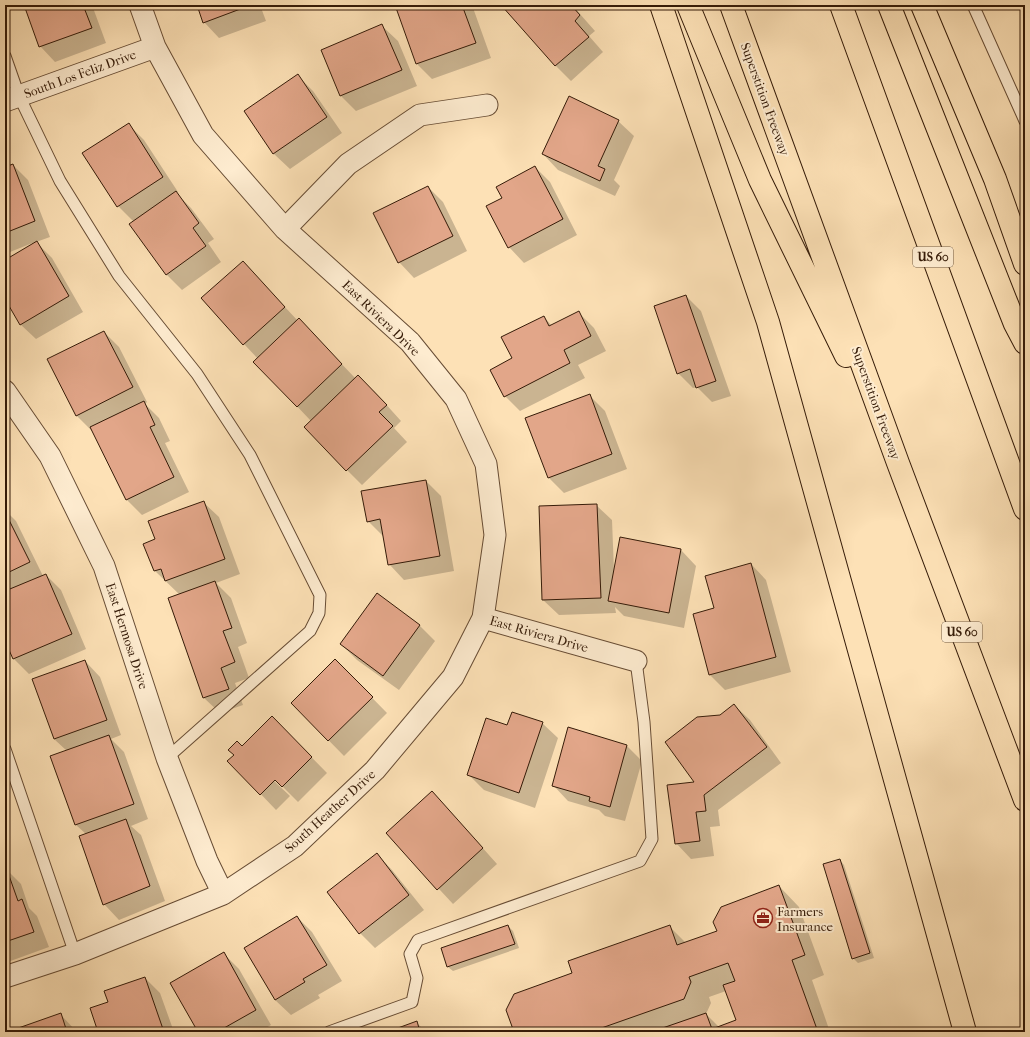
<svg xmlns="http://www.w3.org/2000/svg" width="1030" height="1037" font-family="'IM FELL French Canon',serif">
<style>
.shadow{fill:#0003;fill-rule:evenodd}
.building{fill:#e2a689;stroke:#351b08}
.lines{fill:none;stroke-linecap:round;stroke-linejoin:round}
.service-casing{stroke:#674c34;stroke-width:13}
.minor-casing{stroke:#674c34;stroke-width:23}
.motorway-casing{stroke:#351b08;stroke-width:24}
.service{stroke:#feecd0;stroke-width:11}
.minor{stroke:#feecd0;stroke-width:21}
.motorway{stroke:#fde1b6;stroke-width:22}
.labels{text-anchor:middle;dominant-baseline:central;stroke-width:4;stroke-linejoin:round;paint-order:stroke}
.shield{fill:#feecd0;stroke:#715a44;stroke-width:1}
.shield-label{font-size:12px;font-weight:bold;fill:#351b08}
.street-label{font-size:13px;fill:#351b08;stroke:#feecd0}
.poi-label{font-size:13px;fill:#351b08;stroke:#feecd0;text-anchor:start}
</style>
<rect width="100%" height="100%" fill="#fde1b6"/>
<filter id="stains"><feTurbulence type="fractalNoise" baseFrequency=".005" numOctaves="4"/><feColorMatrix values="0 0 0 0 .2 0 0 0 0 .09 0 0 0 0 .02 0 0 0 .5 -.17"/></filter>
<radialGradient id="worn" r=".72"><stop offset=".6" stop-color="#630" stop-opacity="0"/><stop offset="1" stop-color="#630" stop-opacity=".3"/></radialGradient>
<path class="shadow" d="M 25,5 L 92,5 L 106,43 L 55,62 L 40,46 Z
M 198,5 L 260,5 L 266,21 L 219,38 L 204,22 Z
M 396,5 L 472,5 L 491,58 L 432,79 L 417,64 Z
M 502,5 L 572,5 L 595,31 L 589,36 L 603,52 L 571,81 L 556,66 Z
M 1019,5 L 1025,5 L 1025,11 Z
M 382,26 L 398,41 L 417,86 L 356,111 L 341,96 L 322,51 Z
M 298,76 L 313,91 L 342,133 L 290,169 L 274,154 L 245,111 Z
M 618,121 L 634,136 L 614,180 L 620,186 L 615,196 L 558,170 L 543,154 Z
M 129,125 L 144,140 L 178,192 L 176,193 L 191,208 L 214,239 L 208,243 L 221,262 L 182,290 L 166,274 L 134,222 L 118,206 Z
M 13,165 L 28,180 L 50,237 L 36,242 L 52,258 L 83,312 L 36,339 L 20,324 L 5,297 L 5,261 L 35,242 L 5,254 L 5,168 Z
M 535,167 L 550,182 L 577,235 L 524,263 L 509,247 L 503,199 Z
M 428,187 L 443,202 L 467,251 L 414,278 L 399,262 Z
M 243,262 L 298,321 L 314,335 L 356,379 L 374,391 L 401,421 L 394,428 L 407,442 L 362,485 L 347,470 L 311,421 L 255,362 L 258,359 L 244,344 Z
M 686,296 L 701,311 L 731,396 L 712,402 L 697,387 L 693,388 L 678,373 Z
M 578,312 L 594,328 L 606,351 L 578,365 L 585,378 L 520,411 L 505,396 L 514,359 L 544,317 L 552,326 Z
M 104,332 L 119,347 L 147,402 L 145,404 L 159,418 L 170,441 L 165,443 L 189,492 L 142,515 L 127,500 L 93,430 L 92,431 L 77,416 Z
M 589,395 L 605,411 L 627,469 L 564,493 L 549,478 L 526,419 Z
M 426,481 L 441,496 L 454,571 L 404,580 L 389,564 L 383,536 L 368,521 Z
M 203,502 L 219,517 L 240,574 L 216,583 L 231,598 L 247,643 L 238,647 L 249,678 L 235,683 L 243,705 L 220,713 L 204,698 L 169,599 L 180,595 L 155,571 L 156,540 Z
M 596,505 L 612,520 L 614,571 L 681,550 L 696,566 L 684,628 L 624,616 L 615,607 L 616,613 L 559,615 L 543,600 Z
M 5,510 L 16,521 L 43,576 L 46,575 L 61,590 L 86,649 L 29,674 L 14,659 L 5,639 Z
M 751,564 L 766,580 L 791,672 L 725,690 L 710,675 L 694,615 L 715,609 Z
M 419,625 L 435,641 L 399,690 L 357,660 L 341,644 Z
M 335,660 L 387,713 L 344,756 L 292,703 Z
M 85,661 L 100,677 L 121,735 L 111,739 L 124,752 L 148,819 L 131,826 L 141,835 L 165,901 L 119,920 L 104,904 L 86,834 L 76,825 L 67,751 L 54,739 Z
M 734,705 L 750,720 L 781,763 L 718,810 L 720,826 L 710,827 L 714,856 L 691,859 L 676,843 L 696,782 L 720,716 Z
M 272,717 L 327,773 L 298,802 L 272,776 L 271,778 L 290,796 L 276,810 L 229,761 Z
M 542,723 L 558,738 L 535,808 L 484,790 L 469,775 L 508,726 Z
M 627,746 L 642,761 L 625,821 L 605,816 L 599,810 L 568,801 L 553,785 Z
M 447,808 L 497,864 L 453,904 L 387,833 Z
M 5,854 L 10,866 L 5,868 Z
M 377,854 L 392,870 L 424,910 L 375,948 L 360,933 Z
M 840,860 L 844,865 L 874,958 L 858,963 L 853,958 Z
M 5,868 L 21,884 L 29,908 L 37,916 L 49,947 L 5,963 Z
M 779,886 L 799,907 L 824,975 L 812,980 L 830,1032 L 515,1032 L 573,974 L 669,926 L 686,943 L 718,931 ZM 726,991 L 737,1021 L 719,1027 L 706,1014 L 711,1003 L 709,997 Z
M 297,917 L 312,932 L 342,981 L 318,995 L 320,998 L 291,1015 L 275,1000 Z
M 508,926 L 513,931 L 519,948 L 453,971 L 448,967 Z
M 224,954 L 239,969 L 271,1025 L 259,1032 L 199,1032 Z
M 145,978 L 160,993 L 174,1032 L 99,1032 L 109,1002 Z
M 61,1015 L 77,1032 L 11,1032 Z
M 417,1023 L 421,1027 L 423,1032 L 390,1032 Z"/>
<path class="building" d="M 24,5 L 83,5 L 92,28 L 39,47 Z
M 197,5 L 251,5 L 203,23 Z
M 395,5 L 462,5 L 476,43 L 416,64 Z
M 501,5 L 571,5 L 580,15 L 575,21 L 589,37 L 555,66 Z
M 382,24 L 402,70 L 340,96 L 321,50 Z
M 298,74 L 327,117 L 273,154 L 244,111 Z
M 569,96 L 619,120 L 598,166 L 605,169 L 600,181 L 542,154 Z
M 129,123 L 163,177 L 117,207 L 82,153 Z
M 13,164 L 35,221 L 5,233 L 5,167 Z
M 535,166 L 563,219 L 508,248 L 486,206 L 502,198 L 496,187 Z
M 428,186 L 453,236 L 398,263 L 373,213 Z
M 176,191 L 199,223 L 193,228 L 206,246 L 166,275 L 129,224 Z
M 37,241 L 69,296 L 20,325 L 5,299 L 5,260 Z
M 243,261 L 285,307 L 243,345 L 201,298 Z
M 686,295 L 716,381 L 696,388 L 690,369 L 677,374 L 654,306 Z
M 579,311 L 591,336 L 564,350 L 570,363 L 504,397 L 490,370 L 512,358 L 501,337 L 544,316 L 549,326 Z
M 299,318 L 342,364 L 297,407 L 253,362 Z
M 104,331 L 133,387 L 76,416 L 47,359 Z
M 358,375 L 387,405 L 379,412 L 393,426 L 346,471 L 304,427 Z
M 590,394 L 612,454 L 548,478 L 525,418 Z
M 144,401 L 155,425 L 150,427 L 174,477 L 126,500 L 90,427 Z
M 426,480 L 440,556 L 388,565 L 380,519 L 367,522 L 361,491 Z
M 204,501 L 225,559 L 165,581 L 161,569 L 154,571 L 143,544 L 155,539 L 148,521 Z
M 597,504 L 601,598 L 542,600 L 539,506 Z
M 5,512 L 30,562 L 5,574 Z
M 620,537 L 681,549 L 669,613 L 608,601 Z
M 751,563 L 776,657 L 709,675 L 693,614 L 714,608 L 705,576 Z
M 46,574 L 72,634 L 13,659 L 5,641 L 5,591 Z
M 215,581 L 232,628 L 223,631 L 235,662 L 221,668 L 229,689 L 203,698 L 168,598 Z
M 377,593 L 420,625 L 383,676 L 340,644 Z
M 335,659 L 373,697 L 328,741 L 291,703 Z
M 85,660 L 107,720 L 54,739 L 32,679 Z
M 734,704 L 767,747 L 704,795 L 706,811 L 696,812 L 700,841 L 675,844 L 667,785 L 694,782 L 665,742 L 697,717 L 720,715 Z
M 512,712 L 543,722 L 519,793 L 467,775 L 486,718 L 507,725 Z
M 272,716 L 312,757 L 282,787 L 275,780 L 260,795 L 227,761 L 234,755 L 228,750 L 237,741 L 242,746 Z
M 568,727 L 627,745 L 610,807 L 589,801 L 590,797 L 552,786 Z
M 109,735 L 134,804 L 75,825 L 50,756 Z
M 432,791 L 483,848 L 437,890 L 386,833 Z
M 126,819 L 150,886 L 103,905 L 79,836 Z
M 377,853 L 409,895 L 359,934 L 327,892 Z
M 840,859 L 870,953 L 852,959 L 823,864 Z
M 6,867 L 18,901 L 22,899 L 34,932 L 5,942 Z
M 779,885 L 805,955 L 792,960 L 818,1032 L 651,1032 L 706,1013 L 712,1029 L 736,1020 L 723,985 L 735,981 L 728,963 L 689,977 L 691,982 L 684,999 L 593,1031 L 593,1032 L 514,1032 L 506,1010 L 514,994 L 572,973 L 568,961 L 670,925 L 677,945 L 717,931 L 713,922 L 721,907 Z
M 297,916 L 327,965 L 303,979 L 305,982 L 275,1000 L 244,948 Z
M 508,925 L 515,944 L 447,967 L 441,948 Z
M 224,952 L 256,1010 L 217,1032 L 198,1032 L 170,983 Z
M 145,977 L 164,1032 L 98,1032 L 90,1008 L 108,1002 L 104,991 Z
M 61,1013 L 67,1032 L 7,1032 Z
M 417,1021 L 420,1032 L 387,1032 Z"/>
<g class="lines">
<defs>
<path id="service" d="M 973,5 L 1025,121
M 5,56 L 19,96 L 60,181 L 119,276 L 197,374 L 250,455 L 320,595 L 319,613 L 310,631 L 167,758
M 5,749 L 75,954
M 329,1032 L 412,1002 L 417,978 L 410,954 L 418,940 L 640,861 L 652,839 L 644,722 L 636,661"/>
<path id="minor" d="M 5,101 L 155,47
M 285,229 L 348,164 L 420,115 L 487,105
M 5,391 L 50,456 L 104,566 L 167,758 L 207,861 L 223,894
M 483,618 L 636,661
M 5,977 L 75,954 L 223,894 L 295,846 L 375,770 L 453,677 L 483,618 L 495,535 L 486,464 L 456,399 L 410,342 L 285,229 L 203,135 L 155,47 L 140,5"/>
<path id="motorway" d="M 661,5 L 768,322 L 965,1032
M 688,5 L 760,180 L 846,356
M 731,5 L 898,463 L 1025,800
M 841,5 L 1025,509
M 889,5 L 1015,324 L 1025,343
M 922,5 L 995,179 L 1025,264"/>
</defs>
<use href="#service" class="service-casing"/>
<use href="#minor" class="minor-casing"/>
<use href="#motorway" class="motorway-casing"/>
<use href="#service" class="service"/>
<use href="#minor" class="minor"/>
<use href="#motorway" class="motorway"/>
</g>
<defs>
<symbol id="office-ring" viewBox="-11 -11 22 22"><circle r="9.5" fill="#feecd0" stroke="#8f2418" stroke-width="1.5"/><path d="M-6-3h4V-5.5h4V-3h4V5H-6ZM-1-4.5V-3h2v-1.5ZM-6 0V1H6V0Z" fill="#8f2418"/></symbol>
</defs>
<g fill-rule="evenodd">
<use href="#office-ring" x="752" y="907" width="22" height="22"/>
</g>
<g class="labels">
<g class="shield">
<rect x="913" y="247" width="40" height="20" rx="3"/>
<rect x="942" y="622" width="40" height="20" rx="3"/>
</g>
<g class="shield-label">
<text x="933" y="257">US 60</text>
<text x="962" y="632">US 60</text>
</g>
<g class="street-label">
<text transform="translate(80 74) rotate(-20)">South Los Feliz Drive</text>
<text transform="translate(765 99) rotate(70)">Superstition Freeway</text>
<text transform="translate(381 318) rotate(44)">East Riviera Drive</text>
<text transform="translate(876 403) rotate(70)">Superstition Freeway</text>
<text transform="translate(539 634) rotate(16)">East Riviera Drive</text>
<text transform="translate(127 636) rotate(72)">East Hermosa Drive</text>
<text transform="translate(330 811) rotate(-42)">South Heather Drive</text>
</g>
<g class="poi-label">
<text x="777" y="911">Farmers<tspan x="777" dy="15">Insurance</tspan></text>
</g>
</g>
<rect width="1030" height="1037" fill="none" stroke="#fde1b6" stroke-width="20"/>
<rect x="6" y="6" width="1018" height="1025" fill="none" stroke="#351b08" stroke-width="2"/>
<rect x="10" y="10" width="1010" height="1017" fill="none" stroke="#351b08"/>
<rect width="100%" height="100%" filter="url(#stains)"/>
<rect width="100%" height="100%" fill="url(#worn)"/>
</svg>
